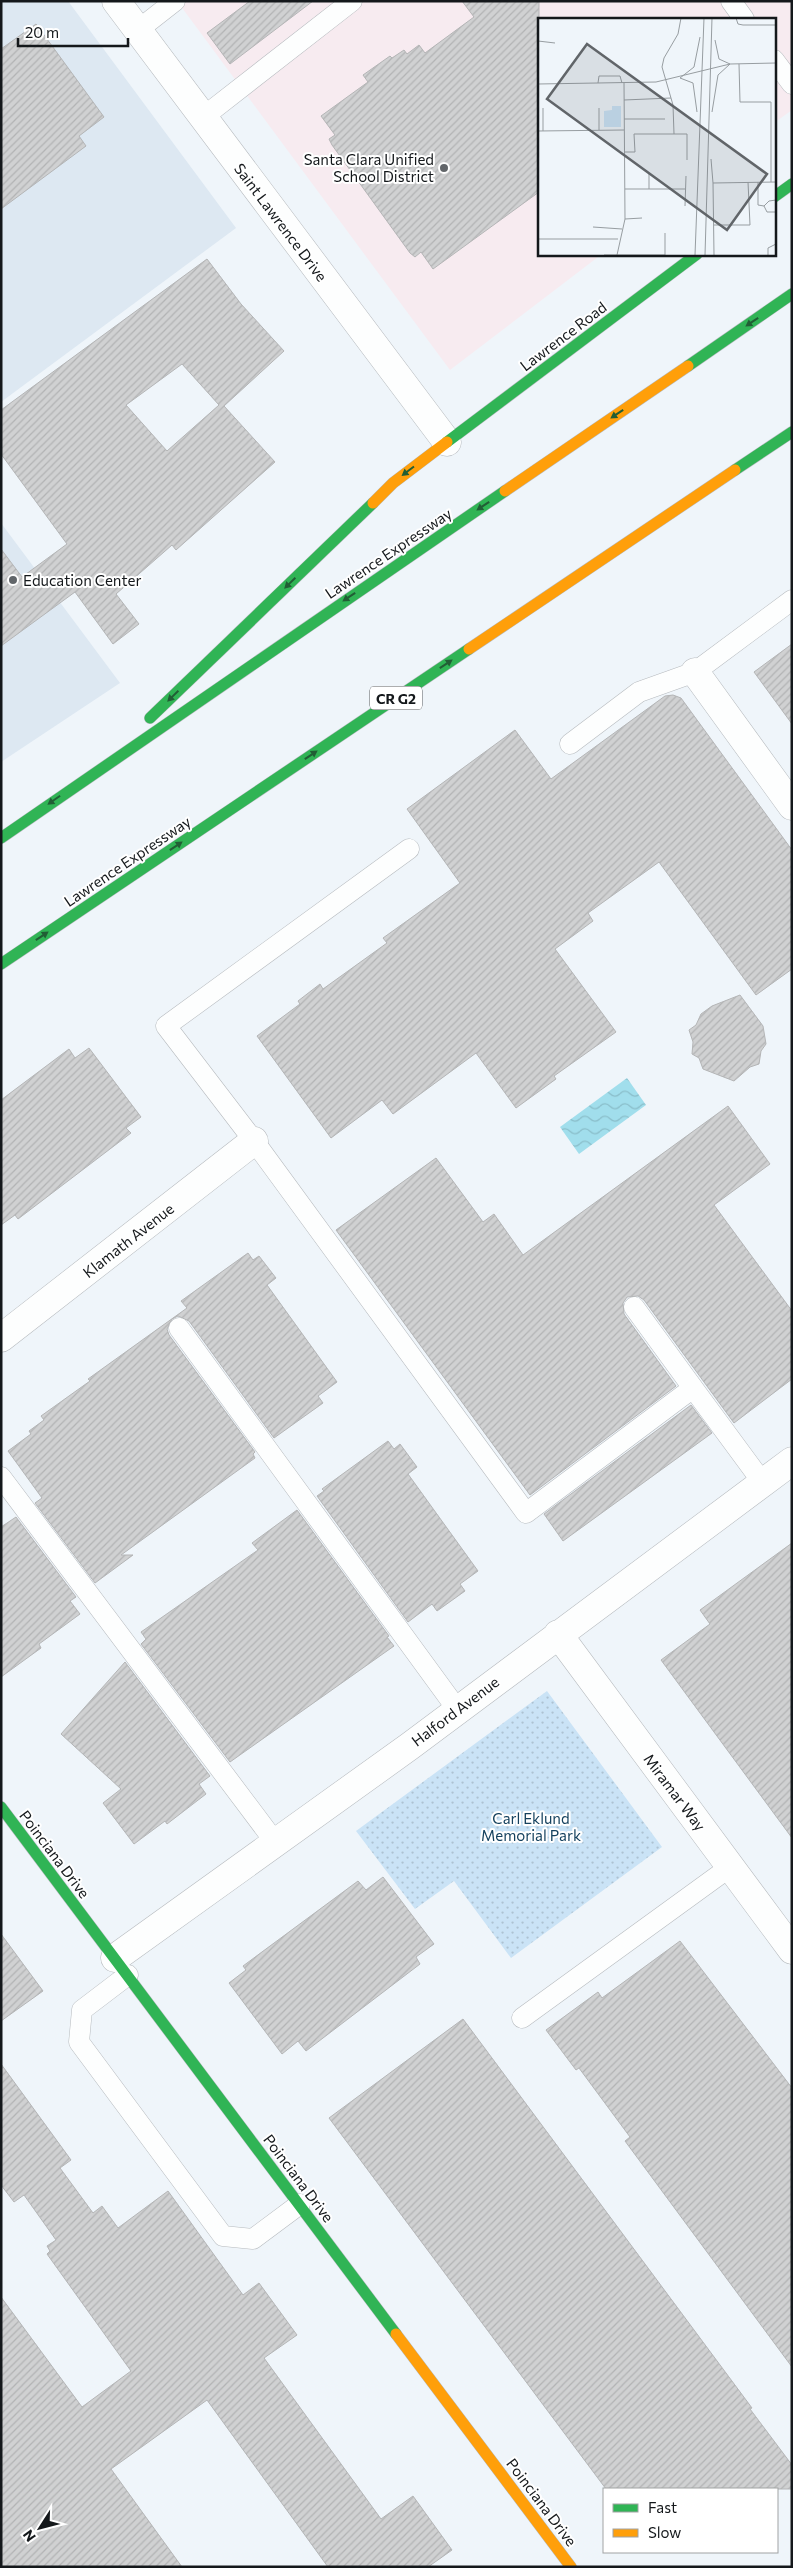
<svg xmlns="http://www.w3.org/2000/svg" width="793" height="2568" font-family="Commissioner,sans-serif">
<style>
.commercial{fill:#f7ebf0}
.built{fill:#dde8f2}
.grass{fill:url(#grass-dots)}
.water{fill:url(#water-waves)}
.building{fill:url(#building-hatch);stroke:#b4b5b6;fill-rule:evenodd}
.lines{fill:none;stroke-linecap:round;stroke-linejoin:round}
.lane-casing{stroke:#b6babe;stroke-width:21}
.street-casing{stroke:#b6babe;stroke-width:29}
.fast-casing{stroke:#b6babe;stroke-width:12}
.slow-casing{stroke:#b6babe;stroke-width:12}
.lane{stroke:#fdfefe;stroke-width:20}
.street{stroke:#fdfefe;stroke-width:28}
.fast{stroke:#30b455;stroke-width:11}
.slow{stroke:#ff9f0a;stroke-width:11}
.oneway{fill:#215e35}
.poi-dot{fill:#616569;stroke:#fff;stroke-width:2}
.labels{text-anchor:middle;dominant-baseline:central;stroke-width:4;stroke-linejoin:round;paint-order:stroke}
.shield{fill:#fff;stroke:#5a5d5f;stroke-width:1}
.shield-label{font-size:14px;font-weight:bold;fill:#14181b}
.poi-label{font-size:15px;fill:#14181b;stroke:#fff;text-anchor:end}
.street-label{font-size:15px;fill:#14181b;stroke:#fff}
.park-label{font-size:15px;fill:#14415e;stroke:#fff}
.inset-road{fill:none;stroke:#979da1;stroke-width:1}
.view{fill:#616569;fill-opacity:0.15;stroke:#616569;stroke-width:2.5}
.inset-edge{fill:none;stroke:#14181b;stroke-width:2.5}
</style>
<defs>
<pattern id="grass-dots" width="8" height="8" patternUnits="userSpaceOnUse" patternTransform="scale(1.25)"><rect width="8" height="8" fill="#cae3f6"/><path d="M2 2h.1M6 6h.1" fill="none" stroke="#adc2d2" stroke-width="1.8" stroke-linecap="round"/></pattern>
<pattern id="water-waves" width="16" height="10" patternUnits="userSpaceOnUse" patternTransform="scale(1.25)"><rect width="16" height="10" fill="#a1deec"/><path d="M0 5q4-4 8 0t8 0" fill="none" stroke="#8abeca"/></pattern>
<pattern id="building-hatch" width="6" height="6" patternUnits="userSpaceOnUse" patternTransform="scale(1.25)"><rect width="6" height="6" fill="#d0d1d2"/><path d="M-1 1l2-2M0 6l6-6M5 7l2-2" fill="none" stroke="#b2b3b4"/></pattern>
</defs>
<rect width="100%" height="100%" fill="#eff5fa"/>
<path class="commercial" d="M 177,1 L 792,1 L 792,110 L 774,123 L 774,19 L 539,19 L 539,254 L 602,254 L 450,370 Z"/>
<path class="built" d="M 1,1 L 68,1 L 236,228 L 1,402 Z
M 1,523 L 120,683 L 1,762 Z"/>
<path class="grass" d="M 547,1691 L 662,1847 L 511,1958 L 454,1881 L 415,1909 L 356,1831 Z"/>
<path class="water" d="M 627,1078 L 646,1105 L 579,1154 L 560,1127 Z"/>
<path class="building" d="M 250,1 L 313,1 L 230,64 L 207,33 Z
M 462,1 L 539,1 L 539,192 L 433,269 L 421,252 L 415,257 L 410,253 L 332,145 L 329,139 L 335,135 L 321,116 L 368,82 L 363,75 L 390,56 L 392,58 L 404,50 L 407,54 L 419,45 L 425,53 L 474,17 Z
M 36,24 L 104,117 L 79,136 L 86,146 L 1,209 L 1,49 Z
M 207,259 L 241,304 L 284,351 L 224,406 L 275,462 L 176,550 L 172,545 L 116,594 L 139,624 L 113,644 L 75,592 L 1,646 L 1,549 L 22,577 L 67,544 L 1,454 L 1,410 ZM 182,364 L 219,405 L 167,451 L 126,405 Z
M 792,644 L 792,724 L 754,672 Z
M 673,695 L 681,698 L 792,850 L 792,969 L 756,995 L 659,862 L 588,913 L 593,921 L 555,949 L 616,1032 L 554,1076 L 556,1079 L 516,1108 L 476,1053 L 393,1114 L 382,1100 L 331,1138 L 257,1036 L 300,1004 L 298,1001 L 320,984 L 323,989 L 387,943 L 383,938 L 460,883 L 407,809 L 515,730 L 551,779 L 665,696 Z
M 740,995 L 763,1026 L 766,1044 L 761,1051 L 759,1064 L 750,1067 L 734,1081 L 703,1069 L 699,1058 L 692,1054 L 693,1042 L 689,1030 L 696,1025 L 701,1014 L 712,1006 Z
M 89,1048 L 141,1117 L 126,1128 L 131,1133 L 18,1219 L 15,1215 L 1,1225 L 1,1100 L 69,1049 L 75,1058 Z
M 728,1106 L 770,1164 L 714,1205 L 792,1311 L 792,1379 L 734,1423 L 644,1300 L 638,1296 L 627,1297 L 623,1303 L 624,1314 L 676,1386 L 530,1495 L 336,1230 L 436,1158 L 483,1222 L 494,1214 L 523,1255 Z
M 248,1253 L 253,1260 L 259,1256 L 276,1278 L 267,1285 L 337,1382 L 318,1396 L 323,1403 L 274,1438 L 189,1321 L 178,1316 L 172,1319 L 167,1329 L 169,1335 L 255,1452 L 253,1454 L 255,1458 L 121,1555 L 133,1555 L 95,1583 L 35,1503 L 42,1498 L 8,1451 L 31,1434 L 29,1431 L 44,1420 L 41,1416 L 90,1381 L 88,1379 L 187,1308 L 181,1301 Z
M 691,1405 L 712,1433 L 563,1541 L 544,1514 Z
M 388,1441 L 394,1449 L 400,1444 L 417,1467 L 408,1474 L 478,1571 L 460,1584 L 465,1591 L 437,1611 L 432,1604 L 408,1622 L 317,1496 L 324,1491 L 322,1489 Z
M 297,1510 L 389,1636 L 387,1637 L 394,1646 L 230,1762 L 141,1644 L 146,1639 L 141,1632 L 258,1550 L 252,1543 Z
M 16,1517 L 76,1597 L 70,1601 L 80,1614 L 39,1644 L 41,1648 L 1,1677 L 1,1527 Z
M 792,1543 L 792,1838 L 661,1660 L 710,1624 L 700,1610 Z
M 125,1662 L 210,1776 L 199,1784 L 206,1794 L 167,1824 L 165,1821 L 134,1844 L 103,1803 L 121,1789 L 61,1734 Z
M 383,1877 L 434,1944 L 416,1957 L 420,1964 L 306,2051 L 298,2041 L 282,2054 L 229,1983 L 246,1970 L 243,1966 L 358,1881 L 366,1890 Z
M 1,1934 L 43,1991 L 1,2021 Z
M 680,1941 L 792,2088 L 792,2367 L 625,2141 L 630,2137 L 579,2068 L 576,2070 L 546,2030 L 598,1992 L 602,1998 Z
M 463,2019 L 752,2408 L 750,2409 L 792,2465 L 792,2489 L 606,2489 L 329,2118 Z
M 1,2064 L 71,2160 L 60,2168 L 93,2213 L 102,2206 L 118,2228 L 168,2191 L 243,2295 L 259,2283 L 297,2335 L 264,2358 L 381,2519 L 413,2496 L 452,2550 L 428,2567 L 328,2567 L 207,2400 L 111,2469 L 182,2567 L 1,2567 L 1,2297 L 82,2407 L 131,2371 L 47,2254 L 50,2251 L 47,2246 L 56,2240 L 24,2195 L 14,2202 L 1,2185 Z"/>
<g class="lines">
<defs>
<path id="lane" d="M 731,1 L 744,19
M 138,30 L 175,1
M 774,60 L 792,84
M 202,118 L 352,1
M 570,744 L 639,692 L 695,672 L 792,600
M 409,849 L 166,1026 L 254,1141 L 526,1513 L 693,1388 L 763,1483
M 634,1307 L 693,1388
M 179,1328 L 457,1709
M 1,1477 L 275,1842
M 128,1975 L 82,2010 L 79,2042 L 223,2236 L 253,2239 L 300,2204
M 522,2018 L 730,1867"/>
<path id="street" d="M 116,1 L 447,442
M 695,672 L 792,806
M 1,1338 L 254,1141
M 558,1634 L 792,1950
M 115,1958 L 410,1746 L 792,1461"/>
<path id="fast" d="M 774,197 L 792,184
M 688,366 L 792,294
M 447,442 L 697,254
M 735,470 L 792,432
M 150,718 L 373,503
M 1,838 L 505,491
M 1,964 L 469,649
M 1,1807 L 396,2334"/>
<path id="slow" d="M 505,491 L 688,366
M 373,503 L 393,483 L 447,442
M 469,649 L 735,470
M 396,2334 L 571,2567"/>
</defs>
<use href="#lane" class="lane-casing"/>
<use href="#street" class="street-casing"/>
<use href="#fast" class="fast-casing"/>
<use href="#slow" class="slow-casing"/>
<use href="#lane" class="lane"/>
<use href="#street" class="street"/>
<use href="#fast" class="fast"/>
<use href="#slow" class="slow"/>
</g>
<defs><path id="oneway-solid" d="M-6-.8H1V-3.2L6.5 0L1 3.2V.8H-6Z" transform="scale(1.25)"/></defs>
<g class="oneway">
<use href="#oneway-solid" transform="translate(752 322) rotate(146)"/>
<use href="#oneway-solid" transform="translate(617 414) rotate(146)"/>
<use href="#oneway-solid" transform="translate(408 471) rotate(143)"/>
<use href="#oneway-solid" transform="translate(483 506) rotate(146)"/>
<use href="#oneway-solid" transform="translate(290 583) rotate(136)"/>
<use href="#oneway-solid" transform="translate(349 597) rotate(146)"/>
<use href="#oneway-solid" transform="translate(446 664) rotate(-34)"/>
<use href="#oneway-solid" transform="translate(173 696) rotate(136)"/>
<use href="#oneway-solid" transform="translate(311 755) rotate(-34)"/>
<use href="#oneway-solid" transform="translate(54 800) rotate(145)"/>
<use href="#oneway-solid" transform="translate(176 846) rotate(-34)"/>
<use href="#oneway-solid" transform="translate(42 936) rotate(-34)"/>
</g>
<g class="poi-dot">
<circle cx="444" cy="168" r="5"/>
<circle cx="13" cy="580" r="5"/>
</g>
<g class="labels">
<rect class="shield" x="370" y="686.5" width="52" height="23" rx="4"/>
<g class="shield-label">
<text x="396" y="698">CR G2</text>
</g>
<g class="poi-label">
<text x="434" y="159">Santa Clara Unified<tspan x="434" dy="17">School District</tspan></text>
<text x="23" y="580" text-anchor="start">Education Center</text>
</g>
<g class="street-label">
<text transform="translate(281 222) rotate(53)">Saint Lawrence Drive</text>
<text transform="translate(563 336) rotate(-37)">Lawrence Road</text>
<text transform="translate(388 553) rotate(-34)">Lawrence Expressway</text>
<text transform="translate(127 861) rotate(-34)">Lawrence Expressway</text>
<text transform="translate(128 1240) rotate(-38)">Klamath Avenue</text>
<text transform="translate(455 1711) rotate(-37)">Halford Avenue</text>
<text transform="translate(675 1792) rotate(53)">Miramar Way</text>
<text transform="translate(55 1854) rotate(53)">Poinciana Drive</text>
<text transform="translate(299 2178) rotate(53)">Poinciana Drive</text>
<text transform="translate(542 2502) rotate(53)">Poinciana Drive</text>
</g>
<g class="park-label">
<text x="531" y="1818">Carl Eklund<tspan x="531" dy="17">Memorial Park</tspan></text>
</g>
</g>
<g transform="translate(538 18)">
<rect width="238" height="238" fill="#eff5fa"/>
<path d="M 74,88 L 83,88 L 83,109 L 66,109 L 66,93 L 74,92 Z" fill="#cae3f6"/>
<path class="inset-road" d="M 198,0 L 200,6 L 205,7 L 238,7M 177,22 L 181,41 L 192,46M 0,23 L 17,25M 201,46 L 202,84 L 233,84 L 233,164M 142,60 L 156,49 L 162,19M 142,60 L 155,65 L 159,94M 60,65 L 61,58 L 82,58 L 84,65M 0,66 L 118,64 L 192,46 L 238,45M 86,82 L 133,80M 174,94 L 180,57 L 192,46M 86,101 L 127,101M 61,112 L 61,90M 0,113 L 86,112M 5,113 L 5,90M 136,116 L 135,87 L 124,49 L 126,40 L 140,16 L 143,0M 87,134 L 97,134 L 96,116 L 149,116 L 149,142M 173,141 L 175,165M 220,164 L 220,187 L 226,188M 87,171 L 147,171M 111,171 L 111,156M 238,182 L 231,183 L 226,188 L 229,194 L 238,194M 147,188 L 148,158M 87,201 L 104,200M 176,207 L 212,207 L 210,164M 55,209 L 84,211M 0,221 L 80,221M 66,237 L 127,237 L 127,215M 79,237 L 87,201 L 86,65M 157,237 L 166,0M 167,237 L 174,0M 176,237 L 175,165 L 238,164M 230,237 L 230,230 L 238,226"/>
<path class="view" d="M 49,26 L 229,156 L 189,212 L 9,81 Z"/>
<rect width="238" height="238" class="inset-edge"/>
</g>
<rect width="793" height="2568" fill="none" stroke="#14181b" stroke-width="5"/>
<rect x="603" y="2488" width="175" height="65" fill="#ffffff" stroke="#a1a3a4"/>
<rect x="613" y="2504" width="25" height="8" fill="#30b455" stroke="#a1a3a4"/>
<text x="648" y="2513" font-size="15" fill="#14181b">Fast</text>
<rect x="613" y="2529" width="25" height="8" fill="#ff9f0a" stroke="#a1a3a4"/>
<text x="648" y="2538" font-size="15" fill="#14181b">Slow</text>
<g transform="translate(40 2528) rotate(234)" stroke="#ffffff" stroke-width="4" paint-order="stroke">
<path d="M0-4L9 19L0 12L-9 19Z" fill="#14181b"/>
<text y="-8" font-size="14" font-weight="bold" text-anchor="middle" fill="#14181b">N</text>
</g>
<path d="M18 38v8h110v-8" fill="none" stroke="#14181b" stroke-width="2.5"/>
<text x="25" y="38" font-size="15" fill="#14181b" stroke="#ffffff" stroke-width="4" paint-order="stroke">20 m</text>
</svg>
